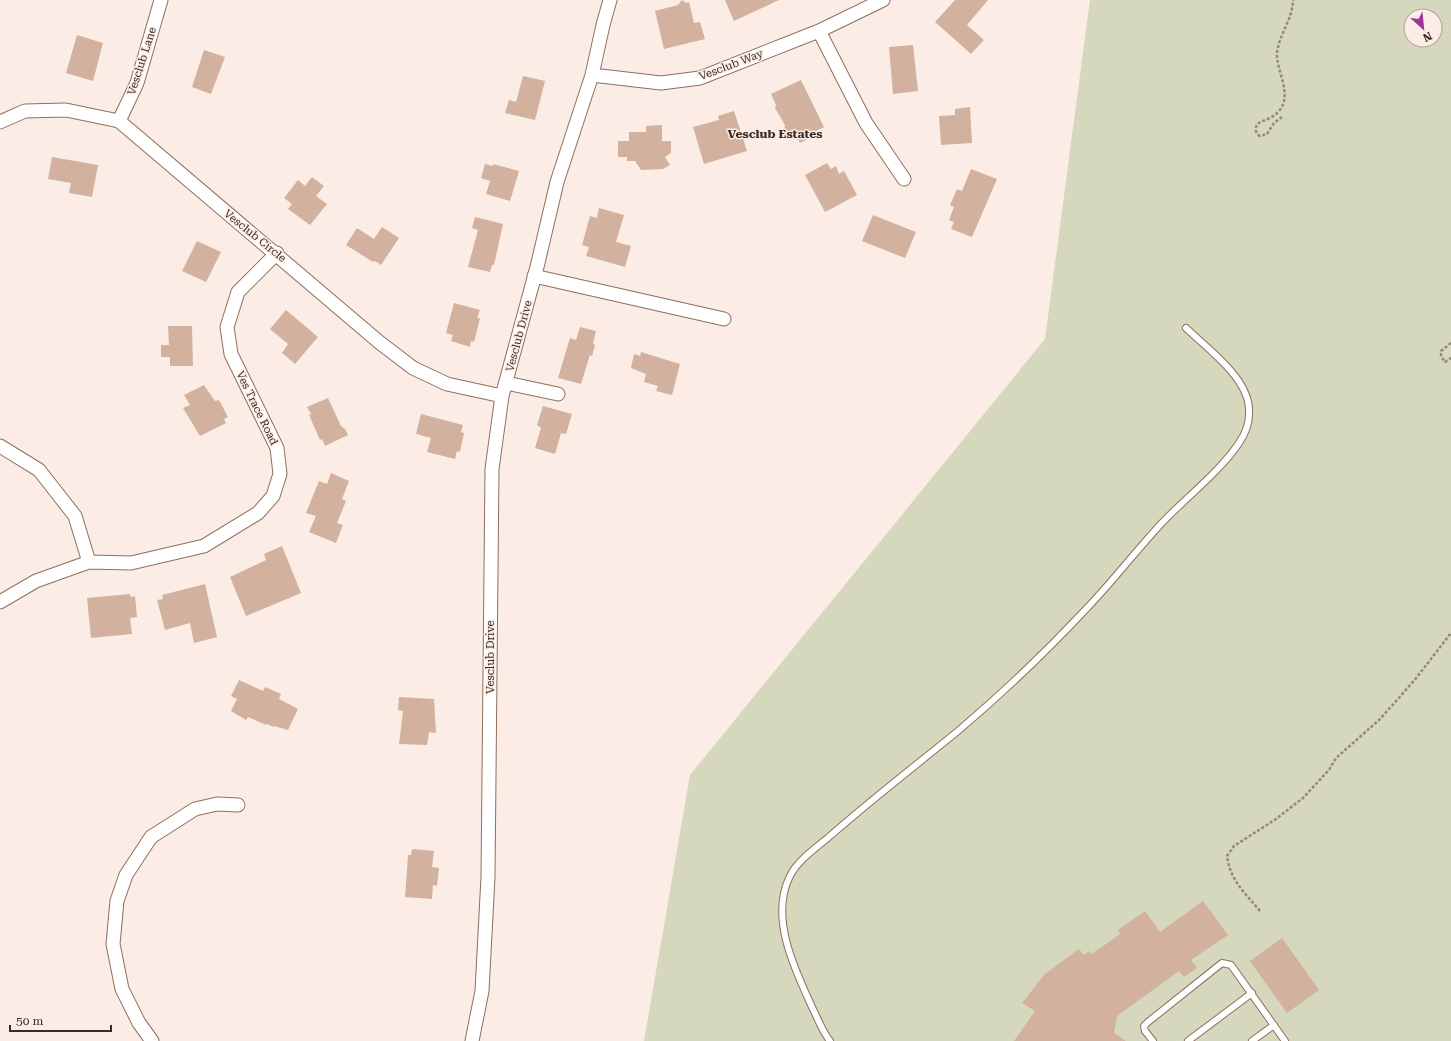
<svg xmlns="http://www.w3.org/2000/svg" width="1451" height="1041" font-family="'Roboto Serif',serif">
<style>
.green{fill:#d5d8bc;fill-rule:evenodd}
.building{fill:#d2b19e}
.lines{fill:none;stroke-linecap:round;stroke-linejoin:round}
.lane-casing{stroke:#8d6f5d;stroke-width:8}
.street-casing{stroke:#8d6f5d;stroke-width:15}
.path{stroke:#94877f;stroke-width:2.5;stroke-dasharray:3 2;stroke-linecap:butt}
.lane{stroke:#fff;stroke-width:6}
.street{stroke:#fff;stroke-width:13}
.labels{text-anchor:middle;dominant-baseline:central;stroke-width:3;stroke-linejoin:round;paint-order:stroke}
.street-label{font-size:11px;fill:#382b23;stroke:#fbede5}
.neighbourhood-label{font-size:12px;font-weight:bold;fill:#382b23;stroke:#fbede5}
</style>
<rect width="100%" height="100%" fill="#fbede5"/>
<path class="green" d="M 1090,0 L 1451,0 L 1451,1041 L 644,1041 L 690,775 L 1045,339 ZM 1411,16 L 1435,16 L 1435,40 L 1411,40 Z"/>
<path class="building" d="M 682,0 L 686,3 L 689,2 L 694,23 L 700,22 L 705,39 L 664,49 L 655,11 L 678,5 Z
M 725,0 L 779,0 L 734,21 Z
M 955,0 L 988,0 L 967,25 L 984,40 L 971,54 L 935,22 Z
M 77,35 L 103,43 L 93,81 L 66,73 Z
M 913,45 L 918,91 L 893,94 L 889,47 Z
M 204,50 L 225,57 L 211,94 L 192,87 Z
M 523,76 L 545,81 L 535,120 L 505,113 L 509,100 L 516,102 Z
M 801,80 L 824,127 L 810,134 L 812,137 L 800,143 L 798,139 L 786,139 L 783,134 L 785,125 L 775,108 L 776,105 L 771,94 Z
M 970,107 L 972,143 L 941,145 L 939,116 L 955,115 L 955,109 Z
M 734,111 L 747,151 L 704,164 L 693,127 L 719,120 L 718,116 Z
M 662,125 L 662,141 L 671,141 L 671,153 L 665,157 L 670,165 L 663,169 L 641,170 L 635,161 L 627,161 L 627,157 L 618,157 L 618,141 L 629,141 L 629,132 L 646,132 L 646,126 Z
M 52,157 L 98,165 L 92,197 L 69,193 L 71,183 L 48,179 Z
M 827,163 L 831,169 L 836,166 L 839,174 L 844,171 L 857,195 L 825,212 L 805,175 Z
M 485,164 L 493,166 L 493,164 L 519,171 L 510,201 L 486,194 L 490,181 L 481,178 Z
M 971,169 L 997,179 L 972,237 L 951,229 L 954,222 L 949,220 L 954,207 L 950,205 L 957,189 L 962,191 Z
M 312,177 L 324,186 L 316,196 L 327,204 L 310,225 L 288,209 L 292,204 L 284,198 L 298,180 L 305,186 Z
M 599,208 L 624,215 L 616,242 L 631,246 L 625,267 L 586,256 L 589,247 L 582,245 L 590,216 L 597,218 Z
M 873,215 L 916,232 L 905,258 L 862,241 Z
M 475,217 L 503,224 L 494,265 L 492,265 L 490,272 L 468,267 L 478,230 L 472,228 Z
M 382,227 L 399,238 L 381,265 L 375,261 L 373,262 L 346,245 L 357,228 L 374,239 Z
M 197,241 L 221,252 L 206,282 L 182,271 Z
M 454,303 L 480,310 L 477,318 L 480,318 L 474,342 L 471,341 L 470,347 L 451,341 L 453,335 L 446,333 Z
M 286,310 L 318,337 L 295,364 L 282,353 L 288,344 L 270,329 Z
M 168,326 L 192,326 L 193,366 L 170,366 L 170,357 L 161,357 L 161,345 L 169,345 Z
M 580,327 L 596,331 L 593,344 L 595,345 L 592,356 L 590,355 L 581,384 L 558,378 L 570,338 L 576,340 Z
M 641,352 L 680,364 L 672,395 L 656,391 L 658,386 L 644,382 L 646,374 L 631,368 L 634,354 L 640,356 Z
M 204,385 L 215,401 L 219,400 L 228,417 L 224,419 L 226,423 L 200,436 L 183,408 L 190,405 L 184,395 Z
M 328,398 L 341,426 L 345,429 L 348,435 L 325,446 L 322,439 L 320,440 L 309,415 L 311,414 L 307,407 Z
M 543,406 L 572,414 L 566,434 L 561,433 L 555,454 L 535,448 L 541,428 L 537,425 Z
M 421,414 L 463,425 L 461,432 L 464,433 L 460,452 L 457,451 L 455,459 L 427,452 L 431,438 L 416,434 Z
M 331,473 L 349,481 L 342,499 L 346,501 L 337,523 L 343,525 L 336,543 L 309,532 L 316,516 L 306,513 L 319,481 L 327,484 Z
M 282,546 L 301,593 L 246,616 L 230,577 L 266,560 L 264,554 Z
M 205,584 L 217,637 L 194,643 L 190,623 L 165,630 L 157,600 L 163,599 L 162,595 Z
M 130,594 L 131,597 L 135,596 L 137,617 L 130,618 L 132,634 L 91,638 L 87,598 Z
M 239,680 L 263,691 L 265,687 L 281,694 L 279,699 L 298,709 L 288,730 L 274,726 L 273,727 L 267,724 L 266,725 L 248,717 L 246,720 L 231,711 L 237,699 L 231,696 Z
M 399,697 L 434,699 L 436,733 L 429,732 L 427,745 L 399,744 L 403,711 L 398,710 Z
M 412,849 L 434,851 L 432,867 L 439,868 L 437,886 L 433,885 L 432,899 L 405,897 L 408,855 L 411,855 Z
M 1203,901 L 1228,935 L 1191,960 L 1197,968 L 1184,977 L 1179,971 L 1117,1016 L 1114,1033 L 1126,1041 L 1014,1041 L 1035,1011 L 1022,1003 L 1045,974 L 1079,949 L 1084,955 L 1089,951 L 1092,954 L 1120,934 L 1118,930 L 1145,911 L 1160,932 Z
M 1282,938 L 1319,990 L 1287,1013 L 1250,961 Z"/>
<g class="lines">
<defs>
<path id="lane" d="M 830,1041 C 822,1031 818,1019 812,1007 C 795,970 769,917 790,876 C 798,860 816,848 830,836 C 871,800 915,766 958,731 C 1004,692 1047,651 1088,607 C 1113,581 1135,552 1160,525 C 1185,498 1219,473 1239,443 C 1246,433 1250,420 1249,408 C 1247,377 1207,348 1186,328
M 1153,1041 L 1145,1031 L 1144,1026 L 1148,1022 L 1222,963 L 1231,965 L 1285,1041
M 1188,1041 L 1252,993
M 1252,1041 L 1274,1025"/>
<path id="street" d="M 819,31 L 866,123 L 904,179
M 592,75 L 661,83 L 700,78 L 819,31 L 883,0
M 119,121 L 137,83 L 161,0
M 0,122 L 25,111 L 66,110 L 119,121 L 379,342 L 413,368 L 447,384 L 502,396
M 534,276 L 724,319
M 506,383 L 558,394
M 0,446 L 39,470 L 75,516 L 89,562
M 0,602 L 36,581 L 89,562 L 131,563 L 204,546 L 258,513 L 273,496 L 280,474 L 277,448 L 231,354 L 227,327 L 238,292 L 277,253
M 152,1041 L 139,1023 L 122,989 L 113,944 L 117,901 L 126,875 L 151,837 L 195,809 L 217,804 L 238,805
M 472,1041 L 482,991 L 488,877 L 492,469 L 502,396 L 537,267 L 557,182 L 592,75 L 603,25 L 610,0"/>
</defs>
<use href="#lane" class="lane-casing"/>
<use href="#street" class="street-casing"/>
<path class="path" d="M 1282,117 L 1274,123 L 1267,134 L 1260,136 C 1255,133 1255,129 1257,124 C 1264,120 1273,118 1278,112 C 1294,96 1276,71 1277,53 C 1279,34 1293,19 1293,0
M 1451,343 L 1441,351 L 1441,356 L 1445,362 L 1451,358
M 1260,911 C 1245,893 1230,880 1227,856 L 1234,846 L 1276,819 L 1303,798 L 1329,770 L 1336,758 L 1379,720 L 1398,699 L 1417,677 L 1451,633"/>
<use href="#lane" class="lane"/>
<use href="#street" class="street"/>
</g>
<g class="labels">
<g class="street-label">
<text transform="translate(142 61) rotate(-72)">Vesclub Lane</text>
<text transform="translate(731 65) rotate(-21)">Vesclub Way</text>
<text transform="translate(255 236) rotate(39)">Vesclub Circle</text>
<text transform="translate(519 336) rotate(-75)">Vesclub Drive</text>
<text transform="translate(257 408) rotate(64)">Ves Trace Road</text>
<text transform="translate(490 657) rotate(-90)">Vesclub Drive</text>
</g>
<g class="neighbourhood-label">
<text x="775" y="134">Vesclub Estates</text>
</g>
</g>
<g transform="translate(1423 28) rotate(153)"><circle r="19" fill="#fbede5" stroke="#ad9f97"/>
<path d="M0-3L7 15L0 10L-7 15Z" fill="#9d379b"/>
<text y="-6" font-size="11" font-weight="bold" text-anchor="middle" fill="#382b23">N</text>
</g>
<path d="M10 1025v6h101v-6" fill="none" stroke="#382b23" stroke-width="2"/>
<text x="16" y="1025" font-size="12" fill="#382b23" stroke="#fbede5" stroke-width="3" paint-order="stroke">50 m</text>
</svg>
